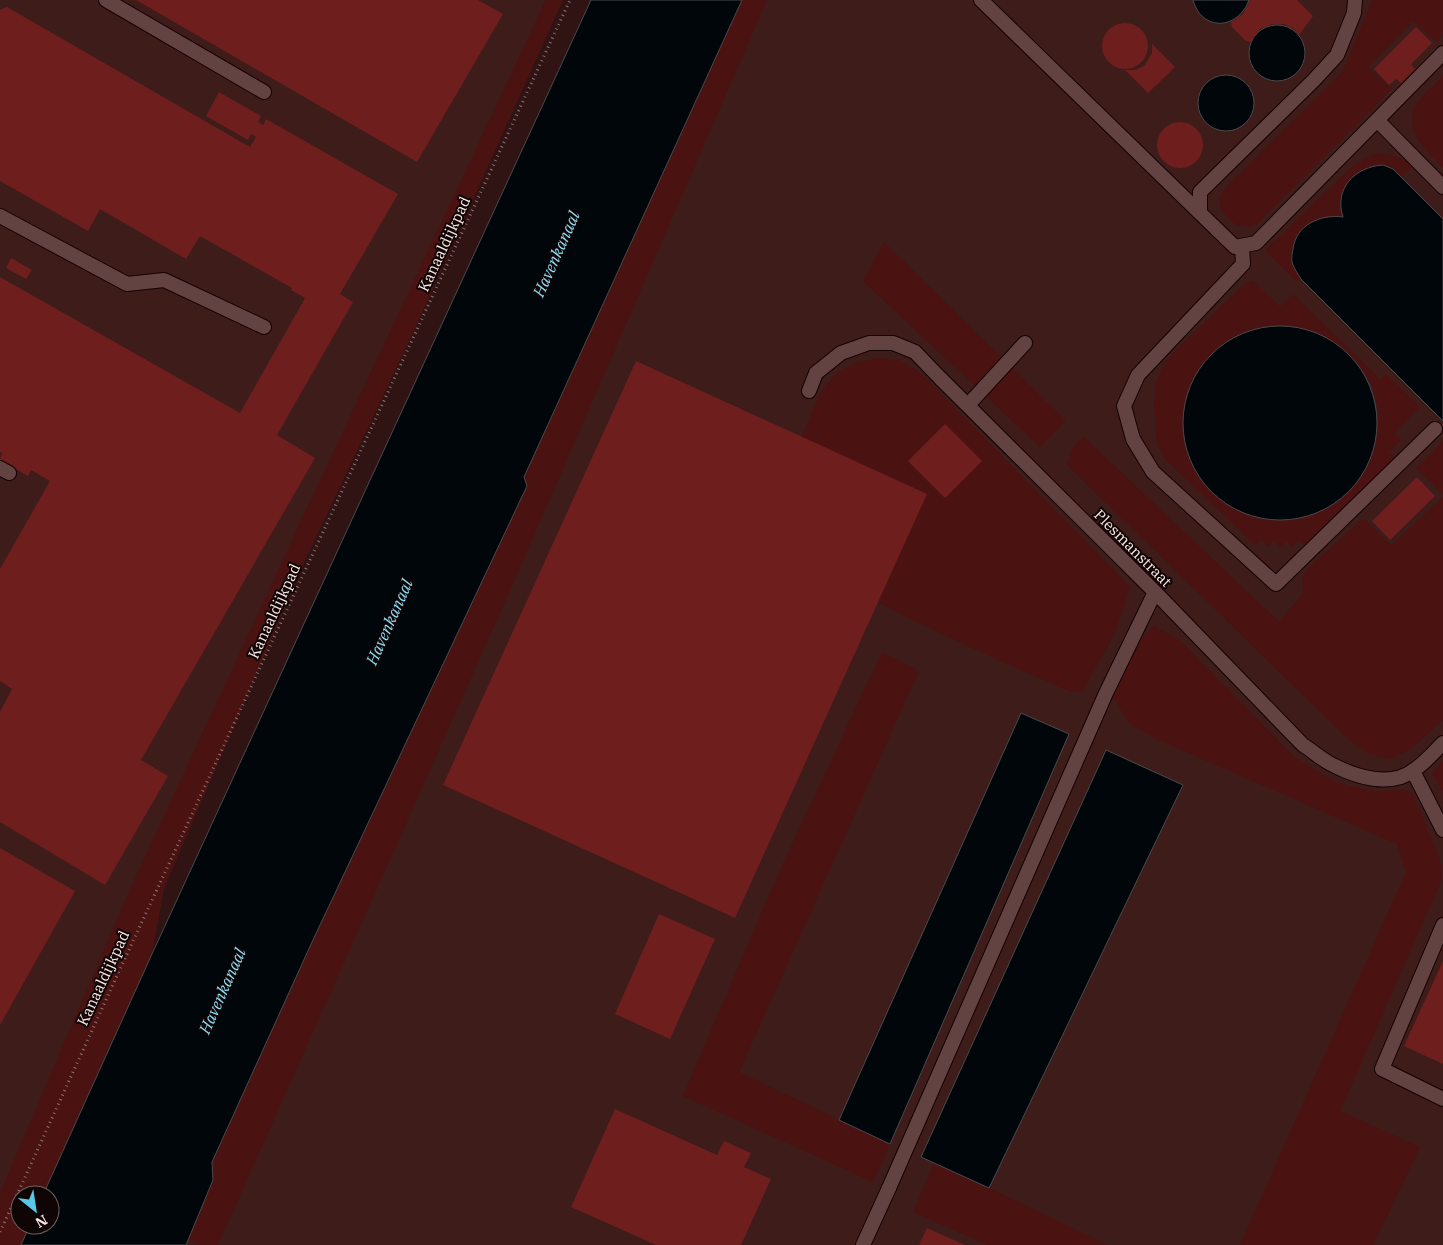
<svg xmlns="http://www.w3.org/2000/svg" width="1443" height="1245" font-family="'IBM Plex Serif',serif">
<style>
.built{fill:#3d1c1a}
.green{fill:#4b1212;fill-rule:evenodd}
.water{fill:#00060a;stroke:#4c4a4c}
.building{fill:#6f1e1e}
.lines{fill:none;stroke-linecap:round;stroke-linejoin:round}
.service-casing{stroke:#150102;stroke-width:16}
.minor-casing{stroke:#150102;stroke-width:16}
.path{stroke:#8b7371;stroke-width:3;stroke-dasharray:1 4;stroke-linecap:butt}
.service{stroke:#634341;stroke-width:14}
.minor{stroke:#634341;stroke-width:14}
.labels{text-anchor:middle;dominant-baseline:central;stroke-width:4;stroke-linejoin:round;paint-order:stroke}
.street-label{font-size:15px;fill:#fde9e7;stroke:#0f0504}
.water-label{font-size:16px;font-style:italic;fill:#8fe0fa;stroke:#0f0504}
</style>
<rect width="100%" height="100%" fill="#2f1413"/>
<path class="built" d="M 0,0 L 546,0 L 364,413 L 0,1214 Z
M 742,0 L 1443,0 L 1443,1245 L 186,1245 L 213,1180 Z"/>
<path class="green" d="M 546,0 L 563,0 L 412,335 L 303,565 L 164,889 L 152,954 L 43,1195 L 20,1195 L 20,1225 L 30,1225 L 21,1245 L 0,1245 L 0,1193 L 126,898 L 308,506 Z
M 742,0 L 767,0 L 512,586 L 218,1245 L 199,1245 L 188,1240 L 213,1180 L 212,1162 L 312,942 L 527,486 L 524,477 Z
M 1372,0 L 1443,0 L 1443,34 L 1436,42 L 1413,21 L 1368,67 L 1392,89 L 1257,224 L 1249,227 L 1236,225 L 1221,210 L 1219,200 L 1223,190 L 1343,71 Z
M 1443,76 L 1443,167 C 1427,151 1402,130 1416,105 C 1421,96 1436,84 1443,76 Z
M 1381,154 C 1394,155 1403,158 1413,166 L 1401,177 C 1395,171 1390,166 1381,165 C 1374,165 1369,170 1364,174 C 1347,186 1334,194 1343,217 L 1337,216 L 1293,265 L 1301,278 L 1297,282 L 1265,250 L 1356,163 L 1372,155 Z
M 884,242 L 1066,421 L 1040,447 L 863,281 Z
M 1253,281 L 1280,307 L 1293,294 L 1380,379 L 1386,374 L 1420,407 L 1394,433 L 1401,440 L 1389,452 L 1394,458 L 1305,546 L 1299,541 L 1292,547 L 1287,541 L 1280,547 L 1274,541 L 1268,546 L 1262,540 L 1255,545 L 1163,457 L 1156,439 L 1154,403 L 1156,382 L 1166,360 L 1239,289 L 1248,282 ZM 1274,327 L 1301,328 L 1355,359 L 1372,384 L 1379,414 L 1372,452 L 1296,519 L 1269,519 L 1244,512 L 1248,331 Z
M 879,358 L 899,360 L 921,373 L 1130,587 L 1115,633 L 1082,692 L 1071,692 L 985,654 L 896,612 L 760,532 L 821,392 C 840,367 848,364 879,358 Z
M 1084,437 L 1279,622 L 1304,592 L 1302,583 L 1305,571 L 1364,518 L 1391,546 L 1443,497 L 1443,720 L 1409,750 L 1390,759 L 1369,754 L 1346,737 L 1067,465 L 1073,447 Z
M 1443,441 L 1443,494 L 1416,468 Z
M 1154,626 L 1182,642 L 1294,757 L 1332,780 L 1357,788 L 1379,791 L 1404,789 L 1413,794 L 1440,860 L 1442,879 L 1340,1111 L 1420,1147 L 1373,1245 L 1240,1245 L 1406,872 L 1397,844 L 1154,738 L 1129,723 L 1113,696 L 1117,682 L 1137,643 Z
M 882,652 L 919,671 L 739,1072 L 890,1144 L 873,1182 L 683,1096 L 780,870 Z
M 1443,762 L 1443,791 L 1432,773 Z
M 934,1163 L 989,1188 L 1108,1245 L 988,1245 L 913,1212 Z"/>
<path class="water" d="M 591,0 L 742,0 L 524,477 L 527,486 L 312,942 L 212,1162 L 213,1180 L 186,1245 L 21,1245 L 30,1225 L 50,1225 L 50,1195 L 43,1195 L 152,954 Z
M 1193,0 L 1249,0 C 1238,30 1202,32 1193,0 Z
M1249 53a28 28 0 1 1 56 0a28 28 0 1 1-56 0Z
M1198 103a28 28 0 1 1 56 0a28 28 0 1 1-56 0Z
M 1383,165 L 1393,169 L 1443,219 L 1443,421 L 1301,279 C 1298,274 1295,270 1293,265 C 1291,260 1292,255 1293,249 C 1296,225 1320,214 1343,217 C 1334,189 1354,167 1383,165 Z
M1183 423a97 97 0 1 1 194 0a97 97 0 1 1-194 0Z
M 1021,713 L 1069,734 L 890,1144 L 839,1120 Z
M 1106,750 L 1183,785 L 989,1188 L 921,1157 Z"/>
<path class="building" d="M 136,0 L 478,0 L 503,14 L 417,162 Z
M 1250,0 L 1297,0 L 1313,16 L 1299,35 L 1294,29 L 1284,24 L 1272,24 L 1260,29 L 1251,42 L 1246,41 L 1232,27 L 1231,22 L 1243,14 Z
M 7,7 L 250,147 L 256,137 L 251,134 L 248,140 L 206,116 L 219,92 L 261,116 L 258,122 L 263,125 L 266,119 L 398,194 L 340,294 L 353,302 L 277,435 L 315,458 L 141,760 L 168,776 L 105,885 L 0,822 L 0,712 L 12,689 L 0,681 L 0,569 L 50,481 L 31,470 L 28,476 L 0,460 L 2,453 L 0,452 L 0,277 L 240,413 L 305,298 L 291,290 L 292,288 L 200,236 L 186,259 L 100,209 L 88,231 L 0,181 L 0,10 Z
M1102 46a23 23 0 1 1 46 0a23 23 0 1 1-46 0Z
M 1416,27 L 1432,43 L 1411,64 L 1415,69 L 1401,83 L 1396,79 L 1389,85 L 1374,69 Z
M 1152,44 L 1175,67 L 1148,93 L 1125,70 L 1136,70 L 1145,65 L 1152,53 Z
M1157 145a23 23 0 1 1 46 0a23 23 0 1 1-46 0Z
M 11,258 L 32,270 L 26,279 L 6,268 Z
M 636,361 L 927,494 L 735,918 L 443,785 Z
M 945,424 L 982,461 L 945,498 L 908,461 Z
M 1417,477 L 1435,496 L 1390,540 L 1372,521 Z
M 0,848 L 75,891 L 0,1025 Z
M 659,914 L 715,939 L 670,1039 L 615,1014 Z
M 1443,961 L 1443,1064 L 1404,1046 Z
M 615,1109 L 717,1155 L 724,1141 L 751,1153 L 744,1167 L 771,1179 L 741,1245 L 656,1245 L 571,1207 Z
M 927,1228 L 965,1245 L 919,1245 Z"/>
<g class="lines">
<defs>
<path id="service" d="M 106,0 L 264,92
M 981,0 L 1200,213
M 1355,0 L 1354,13 L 1337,55 L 1314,80 L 1200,192 L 1200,213 L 1235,247 L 1256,243 L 1443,53
M 1377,120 L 1443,187
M 0,216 L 127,284 L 164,280 L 264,327
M 1242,246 L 1243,264 L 1138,375 L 1124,406 L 1133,439 L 1153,472 L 1276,584 L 1435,429
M 809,391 L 816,373 L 841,353 L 869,343 L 893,343 L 915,352 L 941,379
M 968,405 L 1025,343
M 0,468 L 9,473
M 1413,771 L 1443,830
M 1443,925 L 1382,1069 L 1443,1099
M 889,1188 L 1106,693 L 1155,592"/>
<path id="minor" d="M 941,379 L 1155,592 L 1303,745 C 1313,751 1322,760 1333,765 C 1356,777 1391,788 1414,770 C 1425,763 1434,752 1443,743
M 863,1245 L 889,1188"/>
</defs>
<use href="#service" class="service-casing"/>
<use href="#minor" class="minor-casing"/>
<path class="path" d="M 0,1232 L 121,967 L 570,0"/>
<use href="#service" class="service"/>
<use href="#minor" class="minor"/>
</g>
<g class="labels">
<g class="street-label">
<text transform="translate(444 244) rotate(-65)">Kanaaldijkpad</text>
<text transform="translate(1133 548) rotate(45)">Plesmanstraat</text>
<text transform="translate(274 611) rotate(-65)">Kanaaldijkpad</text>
<text transform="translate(103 978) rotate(-65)">Kanaaldijkpad</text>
</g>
<g class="water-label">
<text transform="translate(556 254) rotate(-66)">Havenkanaal</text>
<text transform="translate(389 622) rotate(-66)">Havenkanaal</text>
<text transform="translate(222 991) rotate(-66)">Havenkanaal</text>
</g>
</g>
<g transform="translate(35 1210) rotate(150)"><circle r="24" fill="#0f0504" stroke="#6e605f"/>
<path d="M0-4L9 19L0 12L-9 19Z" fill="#5bc7e7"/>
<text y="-8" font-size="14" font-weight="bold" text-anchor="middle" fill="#fde9e7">N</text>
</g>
</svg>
